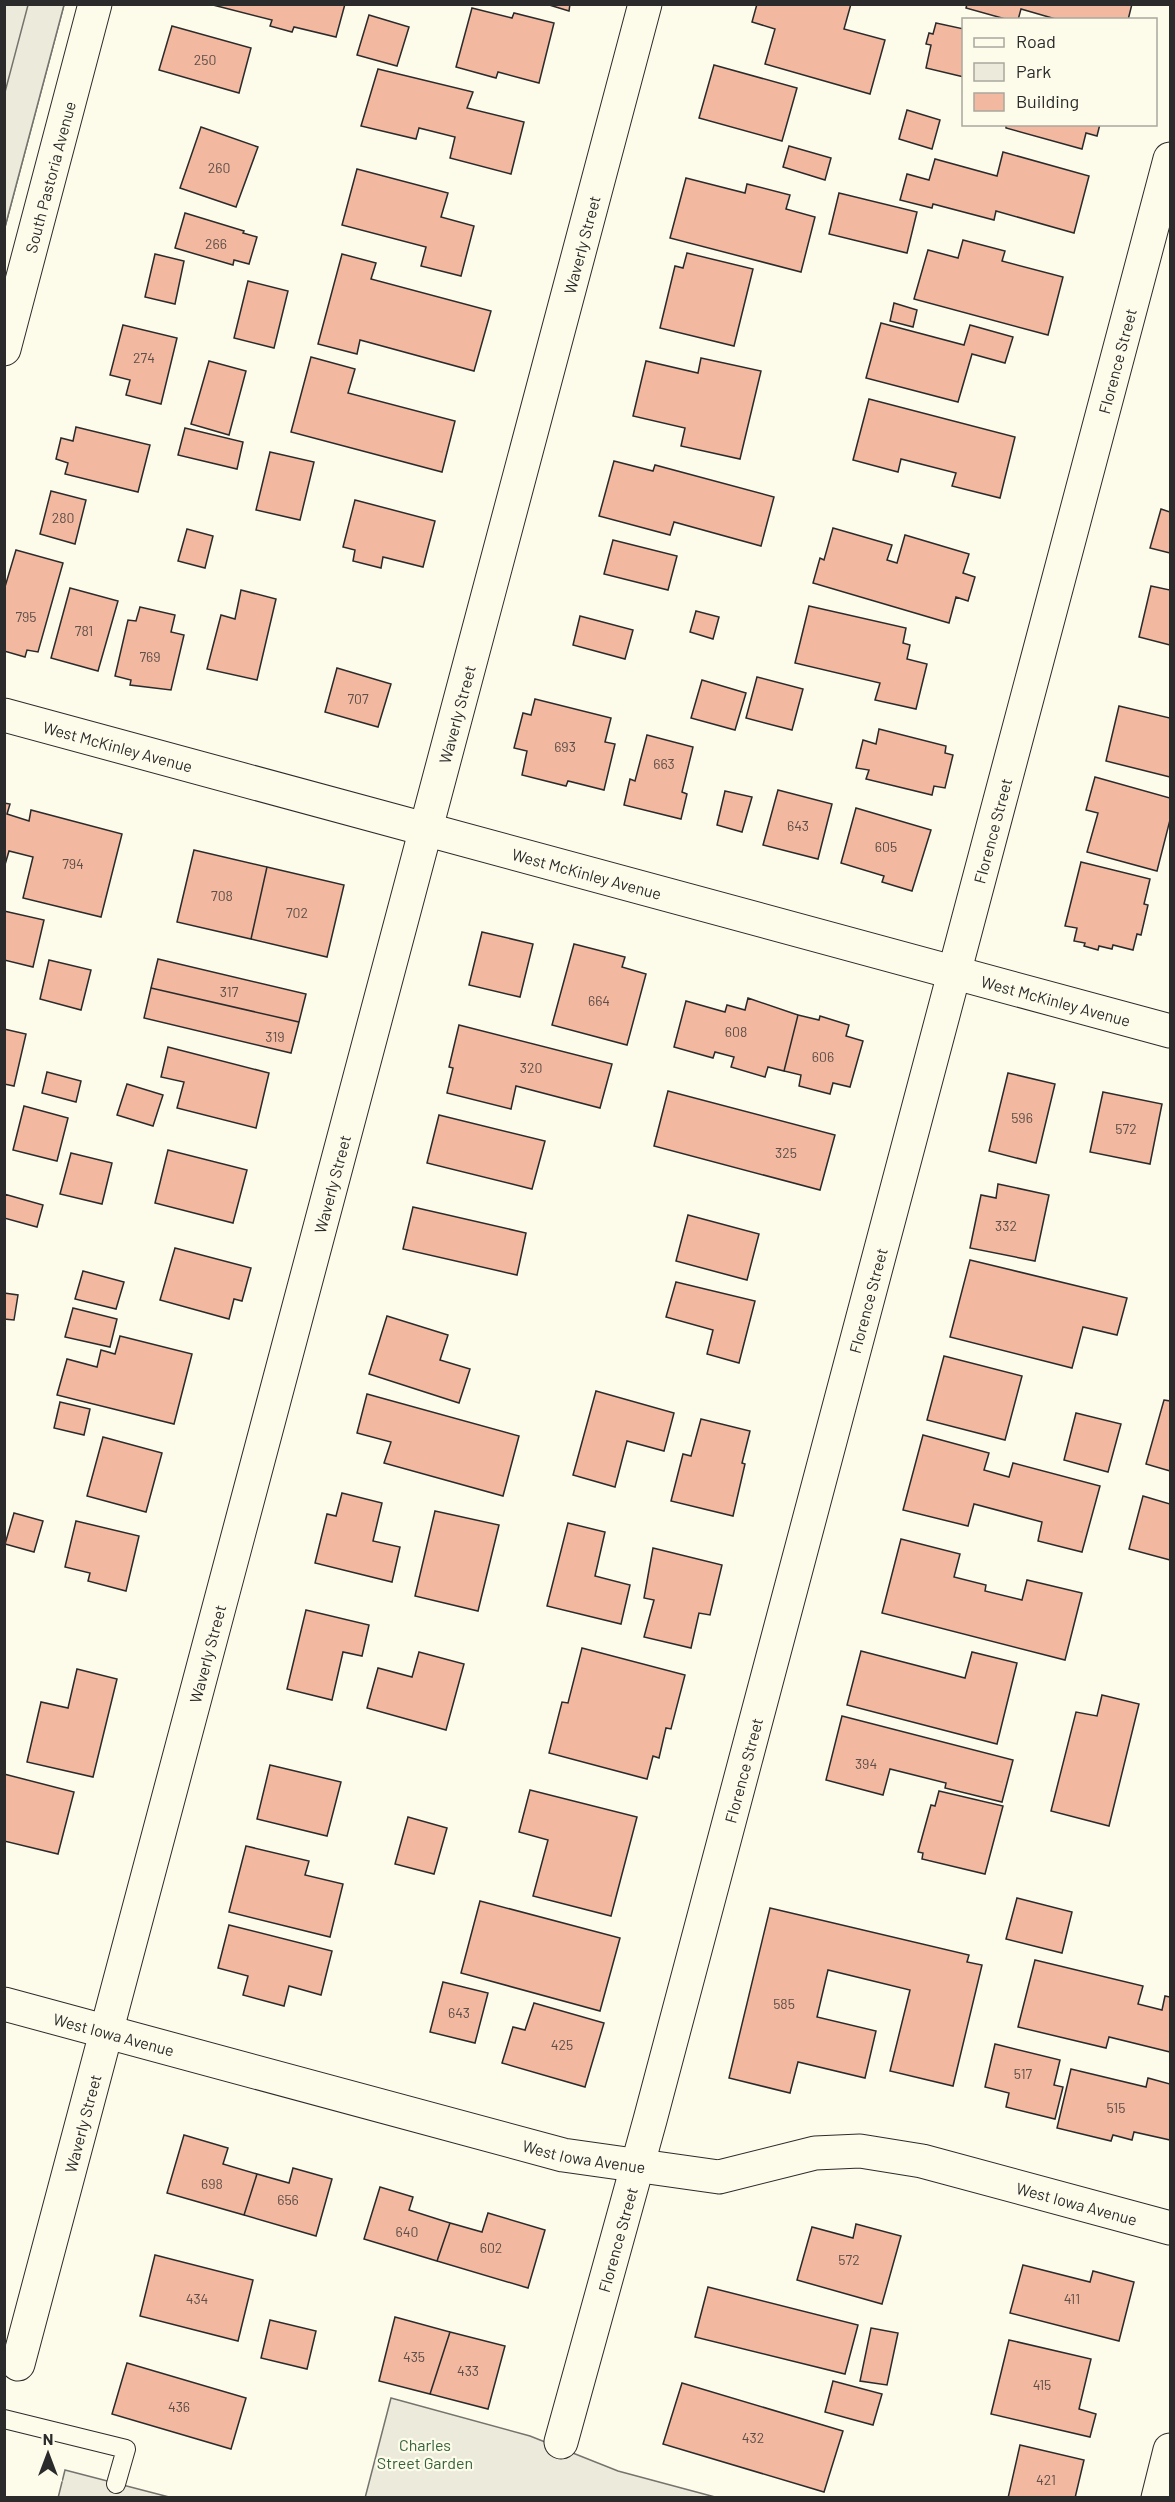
<svg xmlns="http://www.w3.org/2000/svg" width="1175" height="2502" font-family="Barlow,sans-serif">
<style>
.green{fill:#ecebdb;stroke:#74746e;stroke-width:1.5}
.parking{fill:#eceadb;stroke:#74746e;stroke-width:1.5}
.building{fill:#f2b8a0;stroke:#2b2b2b;stroke-width:1.5}
.lines{fill:none;stroke-linecap:round;stroke-linejoin:round}
.service-casing{stroke:#2b2b2b;stroke-width:20}
.minor-casing{stroke:#2b2b2b;stroke-width:35}
.tertiary-casing{stroke:#2b2b2b;stroke-width:35}
.service{stroke:#fdfbea;stroke-width:18}
.minor{stroke:#fdfbea;stroke-width:33}
.tertiary{stroke:#fdfbea;stroke-width:33}
.labels{text-anchor:middle;dominant-baseline:central;stroke-width:4.5;stroke-linejoin:round;paint-order:stroke}
.number-label{font-size:14px;fill:#5d4e48}
.street-label{font-size:16px;fill:#2b2b2b;stroke:#fdfbea}
.park-label{font-size:16px;fill:#34623c;stroke:#fdfbea}
</style>
<rect width="100%" height="100%" fill="#fdfbea"/>
<path class="green" d="M 5,5 L 64,5 L 5,227 Z
M 391,2398 L 530,2436 L 618,2471 L 715,2497 L 365,2498 Z"/>
<path class="parking" d="M 28,5 L 64,5 L 5,227 L 5,92 Z
M 65,2470 L 169,2497 L 58,2498 Z"/>
<path class="building" d="M 345,4 L 336,37 L 294,27 L 292,32 L 270,26 L 272,20 L 213,5 Z
M 546,4 L 570,4 L 569,11 Z
M 757,4 L 851,4 L 844,29 L 885,40 L 870,94 L 765,64 L 775,29 L 752,22 Z
M 967,4 L 1132,4 L 1128,20 L 1059,20 L 1021,9 L 1018,20 L 1009,20 L 966,8 Z
M 472,8 L 512,18 L 514,13 L 554,23 L 539,83 L 498,72 L 496,78 L 456,67 Z
M 369,15 L 409,27 L 397,66 L 357,55 Z
M 936,23 L 964,29 L 964,77 L 926,68 L 931,45 L 926,44 L 929,33 L 933,34 Z
M 172,26 L 251,48 L 239,93 L 159,70 Z
M 714,65 L 797,88 L 782,141 L 699,118 Z
M 378,69 L 473,92 L 467,108 L 524,122 L 511,174 L 450,158 L 455,137 L 419,128 L 416,139 L 361,126 Z
M 907,110 L 940,120 L 932,149 L 899,139 Z
M 1100,124 L 1097,136 L 1086,133 L 1082,149 L 1006,128 L 1006,124 Z
M 201,127 L 258,147 L 236,207 L 180,188 Z
M 789,146 L 831,158 L 825,180 L 783,167 Z
M 1003,152 L 1089,176 L 1074,233 L 996,211 L 994,220 L 933,204 L 932,208 L 900,200 L 907,174 L 929,180 L 935,159 L 997,176 Z
M 357,169 L 448,193 L 441,217 L 474,226 L 461,276 L 421,266 L 426,247 L 342,225 Z
M 686,178 L 745,193 L 747,184 L 790,195 L 786,209 L 815,217 L 801,272 L 670,238 Z
M 839,193 L 917,212 L 907,253 L 829,234 Z
M 185,213 L 244,231 L 243,233 L 257,237 L 249,264 L 234,260 L 233,265 L 175,248 Z
M 963,240 L 1005,251 L 1002,261 L 1063,277 L 1048,335 L 914,299 L 928,250 L 958,258 Z
M 687,253 L 753,269 L 734,346 L 660,328 L 675,266 L 683,268 Z
M 155,254 L 184,261 L 175,304 L 145,297 Z
M 342,254 L 376,263 L 371,279 L 491,311 L 474,371 L 360,340 L 357,354 L 318,344 Z
M 248,281 L 288,291 L 274,348 L 234,338 Z
M 894,303 L 917,310 L 913,327 L 890,321 Z
M 881,323 L 964,345 L 970,325 L 1013,337 L 1005,363 L 972,354 L 958,402 L 866,378 Z
M 123,325 L 177,338 L 161,404 L 126,395 L 130,380 L 110,375 Z
M 311,357 L 355,369 L 348,393 L 455,421 L 442,472 L 291,432 Z
M 701,358 L 761,371 L 740,459 L 681,446 L 685,428 L 633,416 L 646,361 L 698,373 Z
M 209,361 L 246,371 L 229,435 L 191,424 Z
M 869,399 L 1015,437 L 1000,498 L 952,486 L 956,473 L 901,459 L 898,472 L 853,460 Z
M 76,427 L 150,445 L 138,492 L 65,474 L 68,463 L 56,459 L 61,438 L 73,441 Z
M 185,428 L 243,442 L 237,469 L 178,455 Z
M 270,452 L 314,462 L 300,520 L 256,510 Z
M 614,461 L 653,471 L 655,465 L 774,497 L 761,546 L 674,522 L 670,535 L 599,516 Z
M 51,491 L 86,500 L 75,544 L 40,534 Z
M 355,500 L 435,521 L 423,567 L 383,557 L 381,568 L 353,561 L 355,550 L 343,547 Z
M 1161,509 L 1170,512 L 1170,553 L 1150,548 Z
M 833,528 L 892,545 L 887,560 L 897,563 L 905,535 L 969,554 L 963,573 L 975,577 L 968,601 L 956,597 L 949,623 L 813,583 L 820,558 L 824,560 Z
M 187,529 L 213,536 L 205,568 L 178,561 Z
M 613,540 L 677,556 L 668,590 L 604,574 Z
M 16,550 L 63,563 L 38,652 L 27,650 L 25,657 L 4,651 L 4,590 Z
M 1151,586 L 1170,590 L 1170,645 L 1139,637 Z
M 70,588 L 118,601 L 98,671 L 51,658 Z
M 241,590 L 276,599 L 257,680 L 207,669 L 221,615 L 235,619 Z
M 809,606 L 906,628 L 903,643 L 910,645 L 907,659 L 927,664 L 916,709 L 875,700 L 880,683 L 795,663 Z
M 140,607 L 175,615 L 171,632 L 184,635 L 171,690 L 130,685 L 131,680 L 115,676 L 128,620 L 136,621 Z
M 696,611 L 719,617 L 713,639 L 690,632 Z
M 580,616 L 633,630 L 625,659 L 573,645 Z
M 337,668 L 391,684 L 378,727 L 325,712 Z
M 757,677 L 803,689 L 792,730 L 746,718 Z
M 702,680 L 746,693 L 735,730 L 691,718 Z
M 535,699 L 611,718 L 605,742 L 615,744 L 604,790 L 568,781 L 566,786 L 522,775 L 527,751 L 514,748 L 523,713 L 531,715 Z
M 1119,706 L 1170,718 L 1170,777 L 1106,761 Z
M 879,729 L 946,746 L 945,753 L 953,755 L 945,788 L 934,786 L 932,795 L 866,779 L 869,770 L 856,768 L 863,740 L 876,744 Z
M 647,735 L 693,747 L 682,792 L 687,794 L 681,819 L 624,805 L 630,779 L 635,781 Z
M 1095,777 L 1170,798 L 1170,820 L 1157,871 L 1087,852 L 1098,813 L 1086,810 Z
M 778,790 L 832,804 L 818,859 L 763,845 Z
M 725,791 L 752,797 L 742,832 L 717,825 Z
M 4,803 L 10,804 L 7,814 L 29,821 L 31,810 L 122,834 L 101,917 L 23,898 L 33,857 L 9,851 L 4,868 Z
M 856,808 L 931,830 L 912,891 L 882,882 L 884,876 L 841,863 Z
M 194,850 L 267,867 L 251,939 L 177,922 Z
M 1081,862 L 1150,879 L 1144,904 L 1148,905 L 1141,935 L 1137,934 L 1133,950 L 1113,945 L 1112,949 L 1099,946 L 1098,950 L 1084,946 L 1085,943 L 1074,941 L 1077,928 L 1065,926 Z
M 267,867 L 344,885 L 327,957 L 251,939 Z
M 4,911 L 44,920 L 33,967 L 4,960 Z
M 482,932 L 533,944 L 520,997 L 469,985 Z
M 574,944 L 625,957 L 622,967 L 646,974 L 627,1045 L 552,1025 Z
M 158,959 L 306,994 L 299,1022 L 151,988 Z
M 49,960 L 91,970 L 81,1010 L 40,999 Z
M 151,988 L 299,1022 L 291,1053 L 144,1018 Z
M 748,998 L 798,1015 L 784,1071 L 768,1067 L 765,1077 L 731,1067 L 734,1057 L 715,1052 L 713,1058 L 674,1047 L 686,1001 L 725,1012 L 727,1005 L 745,1010 Z
M 798,1015 L 819,1020 L 820,1016 L 849,1025 L 846,1036 L 863,1041 L 850,1087 L 833,1083 L 830,1094 L 799,1086 L 801,1075 L 784,1071 Z
M 459,1025 L 612,1064 L 600,1108 L 516,1086 L 511,1109 L 447,1093 L 453,1068 L 449,1067 Z
M 4,1029 L 26,1034 L 14,1086 L 4,1084 Z
M 168,1047 L 269,1073 L 256,1128 L 177,1108 L 184,1082 L 161,1077 Z
M 47,1072 L 81,1081 L 76,1102 L 42,1093 Z
M 1008,1073 L 1055,1084 L 1036,1163 L 989,1151 Z
M 127,1084 L 163,1095 L 153,1126 L 117,1115 Z
M 668,1091 L 835,1135 L 820,1190 L 654,1146 Z
M 1103,1092 L 1162,1104 L 1150,1164 L 1090,1152 Z
M 24,1106 L 68,1118 L 57,1161 L 13,1150 Z
M 439,1115 L 545,1141 L 532,1189 L 427,1163 Z
M 168,1150 L 247,1170 L 233,1223 L 155,1203 Z
M 71,1153 L 112,1163 L 102,1204 L 60,1194 Z
M 998,1184 L 1049,1195 L 1035,1261 L 970,1248 L 981,1195 L 996,1198 Z
M 4,1194 L 43,1205 L 37,1227 L 4,1218 Z
M 413,1207 L 526,1233 L 517,1275 L 403,1249 Z
M 688,1215 L 759,1234 L 747,1280 L 676,1261 Z
M 175,1248 L 251,1268 L 242,1301 L 234,1299 L 229,1319 L 160,1300 Z
M 970,1260 L 1127,1298 L 1117,1335 L 1083,1327 L 1072,1368 L 950,1337 Z
M 83,1271 L 124,1282 L 116,1309 L 75,1299 Z
M 676,1282 L 755,1301 L 739,1363 L 707,1354 L 713,1330 L 666,1317 Z
M 4,1293 L 18,1295 L 14,1320 L 4,1319 Z
M 73,1308 L 117,1319 L 110,1347 L 65,1337 Z
M 387,1316 L 448,1335 L 440,1360 L 470,1369 L 459,1403 L 369,1374 Z
M 120,1336 L 192,1354 L 174,1424 L 57,1395 L 67,1359 L 97,1367 L 101,1350 L 115,1354 Z
M 944,1356 L 1022,1376 L 1005,1440 L 927,1420 Z
M 596,1391 L 674,1413 L 664,1451 L 627,1441 L 615,1487 L 573,1475 Z
M 367,1394 L 519,1436 L 503,1496 L 384,1463 L 391,1442 L 357,1433 Z
M 1164,1400 L 1170,1401 L 1170,1471 L 1146,1464 Z
M 60,1402 L 90,1409 L 84,1435 L 54,1428 Z
M 1076,1413 L 1121,1424 L 1108,1472 L 1064,1460 Z
M 701,1419 L 750,1431 L 742,1463 L 745,1464 L 733,1516 L 671,1501 L 683,1454 L 691,1456 Z
M 923,1435 L 989,1453 L 984,1470 L 1009,1477 L 1013,1463 L 1100,1486 L 1082,1552 L 1038,1541 L 1042,1522 L 974,1504 L 968,1526 L 903,1510 Z
M 103,1437 L 162,1453 L 146,1512 L 87,1496 Z
M 342,1493 L 382,1503 L 373,1541 L 400,1547 L 392,1582 L 315,1563 L 327,1514 L 336,1516 Z
M 1143,1496 L 1170,1504 L 1170,1560 L 1129,1549 Z
M 435,1511 L 499,1525 L 478,1611 L 415,1596 Z
M 14,1513 L 43,1521 L 34,1552 L 5,1544 Z
M 76,1521 L 139,1536 L 126,1591 L 88,1581 L 90,1573 L 65,1567 Z
M 568,1523 L 605,1532 L 595,1576 L 630,1585 L 621,1624 L 547,1606 Z
M 901,1539 L 960,1554 L 954,1577 L 986,1585 L 985,1591 L 1022,1600 L 1027,1580 L 1082,1593 L 1065,1660 L 882,1613 Z
M 653,1548 L 722,1565 L 710,1615 L 699,1613 L 691,1648 L 644,1637 L 654,1600 L 644,1598 Z
M 306,1610 L 369,1625 L 362,1656 L 343,1652 L 332,1700 L 287,1689 Z
M 582,1648 L 685,1675 L 671,1729 L 666,1728 L 659,1758 L 653,1756 L 647,1779 L 549,1753 L 562,1702 L 568,1703 Z
M 861,1651 L 965,1678 L 972,1652 L 1017,1663 L 997,1744 L 847,1705 Z
M 419,1652 L 464,1664 L 446,1730 L 367,1708 L 378,1668 L 412,1677 Z
M 77,1669 L 117,1679 L 93,1777 L 27,1762 L 41,1702 L 68,1708 Z
M 1102,1695 L 1139,1704 L 1109,1826 L 1051,1811 L 1076,1712 L 1097,1716 Z
M 842,1716 L 1013,1760 L 1002,1802 L 945,1788 L 946,1783 L 890,1769 L 883,1795 L 826,1780 Z
M 270,1765 L 341,1782 L 327,1836 L 257,1819 Z
M 4,1774 L 74,1792 L 58,1854 L 4,1841 Z
M 530,1790 L 637,1817 L 611,1916 L 533,1896 L 548,1840 L 519,1832 Z
M 939,1791 L 1003,1806 L 985,1874 L 922,1859 L 923,1853 L 918,1852 L 931,1805 L 935,1806 Z
M 408,1817 L 447,1828 L 434,1874 L 395,1864 Z
M 246,1846 L 309,1861 L 305,1875 L 343,1884 L 330,1937 L 229,1912 Z
M 1017,1898 L 1072,1912 L 1062,1953 L 1006,1939 Z
M 480,1901 L 620,1938 L 600,2011 L 461,1973 Z
M 770,1908 L 969,1955 L 967,1962 L 982,1965 L 953,2086 L 890,2071 L 910,1990 L 828,1970 L 817,2017 L 876,2031 L 865,2078 L 798,2062 L 790,2093 L 729,2078 Z
M 229,1925 L 332,1951 L 321,1995 L 289,1986 L 284,2006 L 243,1995 L 248,1976 L 218,1968 Z
M 1035,1960 L 1143,1986 L 1138,2004 L 1162,2010 L 1165,1996 L 1170,1997 L 1170,2052 L 1109,2037 L 1106,2048 L 1018,2027 Z
M 443,1982 L 488,1993 L 475,2043 L 430,2032 Z
M 534,2003 L 604,2023 L 585,2087 L 502,2063 L 513,2027 L 525,2030 Z
M 995,2044 L 1060,2060 L 1054,2085 L 1063,2087 L 1055,2119 L 1006,2107 L 1009,2093 L 985,2087 Z
M 1071,2069 L 1146,2087 L 1148,2078 L 1170,2084 L 1170,2140 L 1134,2132 L 1132,2140 L 1113,2135 L 1111,2141 L 1057,2128 Z
M 184,2135 L 228,2148 L 223,2164 L 257,2174 L 244,2215 L 167,2193 Z
M 293,2168 L 332,2179 L 316,2236 L 244,2215 L 257,2174 L 289,2183 Z
M 380,2187 L 413,2197 L 409,2210 L 450,2223 L 437,2261 L 364,2239 Z
M 488,2213 L 545,2230 L 528,2288 L 437,2261 L 450,2223 L 482,2232 Z
M 856,2224 L 901,2236 L 882,2304 L 797,2280 L 812,2227 L 853,2238 Z
M 155,2255 L 253,2280 L 238,2341 L 140,2316 Z
M 1023,2265 L 1090,2282 L 1093,2271 L 1134,2282 L 1119,2341 L 1010,2313 Z
M 708,2287 L 858,2325 L 845,2374 L 695,2337 Z
M 395,2317 L 450,2332 L 430,2394 L 379,2381 Z
M 270,2320 L 316,2331 L 307,2369 L 261,2358 Z
M 871,2328 L 898,2333 L 887,2385 L 860,2381 Z
M 450,2332 L 505,2346 L 488,2409 L 430,2394 Z
M 1009,2340 L 1091,2359 L 1079,2409 L 1096,2414 L 1090,2437 L 991,2414 Z
M 127,2363 L 246,2398 L 231,2449 L 112,2414 Z
M 833,2381 L 882,2394 L 873,2425 L 825,2412 Z
M 682,2383 L 843,2431 L 824,2492 L 663,2444 Z
M 1020,2445 L 1084,2460 L 1075,2498 L 1008,2498 Z"/>
<g class="lines">
<defs>
<path id="service" d="M 4,2419 L 126,2449 L 116,2484"/>
<g id="minor">
<path id="s1" d="M 4,715 L 1170,1031"/>
<path id="s2" d="M 18,2364 L 645,4"/>
<path id="s3" d="M 561,2442 L 650,2120 L 1170,159"/>
<path d="M 1158,2498 L 1170,2450"/>
</g>
<g id="tertiary">
<path id="s4" d="M 4,349 L 95,4"/>
<path id="s5" d="M 4,2004 L 563,2155 L 719,2177 L 815,2153 L 860,2151 L 922,2161 L 1170,2228"/>
</g>
</defs>
<use href="#service" class="service-casing"/>
<use href="#minor" class="minor-casing"/>
<use href="#tertiary" class="tertiary-casing"/>
<use href="#service" class="service"/>
<use href="#minor" class="minor"/>
<use href="#tertiary" class="tertiary"/>
</g>
<g class="labels">
<g class="number-label">
<text x="205" y="59">250</text>
<text x="219" y="167">260</text>
<text x="216" y="243">266</text>
<text x="144" y="357">274</text>
<text x="63" y="517">280</text>
<text x="26" y="616">795</text>
<text x="84" y="630">781</text>
<text x="150" y="656">769</text>
<text x="358" y="698">707</text>
<text x="565" y="746">693</text>
<text x="664" y="763">663</text>
<text x="798" y="825">643</text>
<text x="886" y="846">605</text>
<text x="73" y="863">794</text>
<text x="222" y="895">708</text>
<text x="297" y="912">702</text>
<text x="229" y="991">317</text>
<text x="599" y="1000">664</text>
<text x="736" y="1031">608</text>
<text x="275" y="1036">319</text>
<text x="823" y="1056">606</text>
<text x="531" y="1067">320</text>
<text x="1022" y="1117">596</text>
<text x="1126" y="1128">572</text>
<text x="786" y="1152">325</text>
<text x="1006" y="1225">332</text>
<text x="866" y="1763">394</text>
<text x="784" y="2003">585</text>
<text x="459" y="2012">643</text>
<text x="562" y="2044">425</text>
<text x="1023" y="2073">517</text>
<text x="1116" y="2107">515</text>
<text x="212" y="2183">698</text>
<text x="288" y="2199">656</text>
<text x="407" y="2231">640</text>
<text x="491" y="2247">602</text>
<text x="849" y="2259">572</text>
<text x="197" y="2298">434</text>
<text x="1072" y="2298">411</text>
<text x="414" y="2356">435</text>
<text x="468" y="2370">433</text>
<text x="1042" y="2384">415</text>
<text x="179" y="2406">436</text>
<text x="753" y="2437">432</text>
<text x="1046" y="2479">421</text>
</g>
<g class="street-label">
<text stroke="none"><textPath href="#s4" startOffset="178">South Pastoria Avenue</textPath></text>
<text stroke="none"><textPath href="#s2" startOffset="2193">Waverly Street</textPath></text>
<text stroke="none"><textPath href="#s3" startOffset="2154">Florence Street</textPath></text>
<text stroke="none"><textPath href="#s2" startOffset="1707">Waverly Street</textPath></text>
<text stroke="none"><textPath href="#s1" startOffset="118">West McKinley Avenue</textPath></text>
<text stroke="none"><textPath href="#s3" startOffset="1668">Florence Street</textPath></text>
<text stroke="none"><textPath href="#s1" startOffset="604">West McKinley Avenue</textPath></text>
<text stroke="none"><textPath href="#s1" startOffset="1090">West McKinley Avenue</textPath></text>
<text stroke="none"><textPath href="#s2" startOffset="1221">Waverly Street</textPath></text>
<text stroke="none"><textPath href="#s3" startOffset="1182">Florence Street</textPath></text>
<text stroke="none"><textPath href="#s2" startOffset="735">Waverly Street</textPath></text>
<text stroke="none"><textPath href="#s3" startOffset="696">Florence Street</textPath></text>
<text stroke="none"><textPath href="#s5" startOffset="114">West Iowa Avenue</textPath></text>
<text stroke="none"><textPath href="#s2" startOffset="249">Waverly Street</textPath></text>
<text stroke="none"><textPath href="#s5" startOffset="600">West Iowa Avenue</textPath></text>
<text stroke="none"><textPath href="#s5" startOffset="1104">West Iowa Avenue</textPath></text>
<text stroke="none"><textPath href="#s3" startOffset="210">Florence Street</textPath></text>
</g>
<g class="park-label">
<text x="425" y="2444">Charles<tspan x="425" dy="18">Street Garden</tspan></text>
</g>
</g>
<rect width="1175" height="2502" fill="none" stroke="#2b2b2b" stroke-width="12"/>
<rect x="962" y="18" width="195" height="108" fill="#fdfbea" stroke="#a9a89e" stroke-width="1.5"/>
<rect x="974" y="38" width="30" height="9" fill="#fdfbea" stroke="#a9a89e" stroke-width="1.5"/>
<text x="1016" y="48" font-size="18" fill="#2b2b2b">Road</text>
<rect x="974" y="63" width="30" height="18" fill="#ecebdb" stroke="#a9a89e" stroke-width="1.5"/>
<text x="1016" y="78" font-size="18" fill="#2b2b2b">Park</text>
<rect x="974" y="93" width="30" height="18" fill="#f2b8a0" stroke="#a9a89e" stroke-width="1.5"/>
<text x="1016" y="108" font-size="18" fill="#2b2b2b">Building</text>
<g transform="translate(48 2454)" stroke="#fdfbea" stroke-width="4.5" paint-order="stroke">
<path d="M0-4.5L10 22L0 15L-10 22Z" fill="#2b2b2b"/>
<text y="-9" font-size="16" font-weight="bold" text-anchor="middle" fill="#2b2b2b">N</text>
</g>
</svg>
